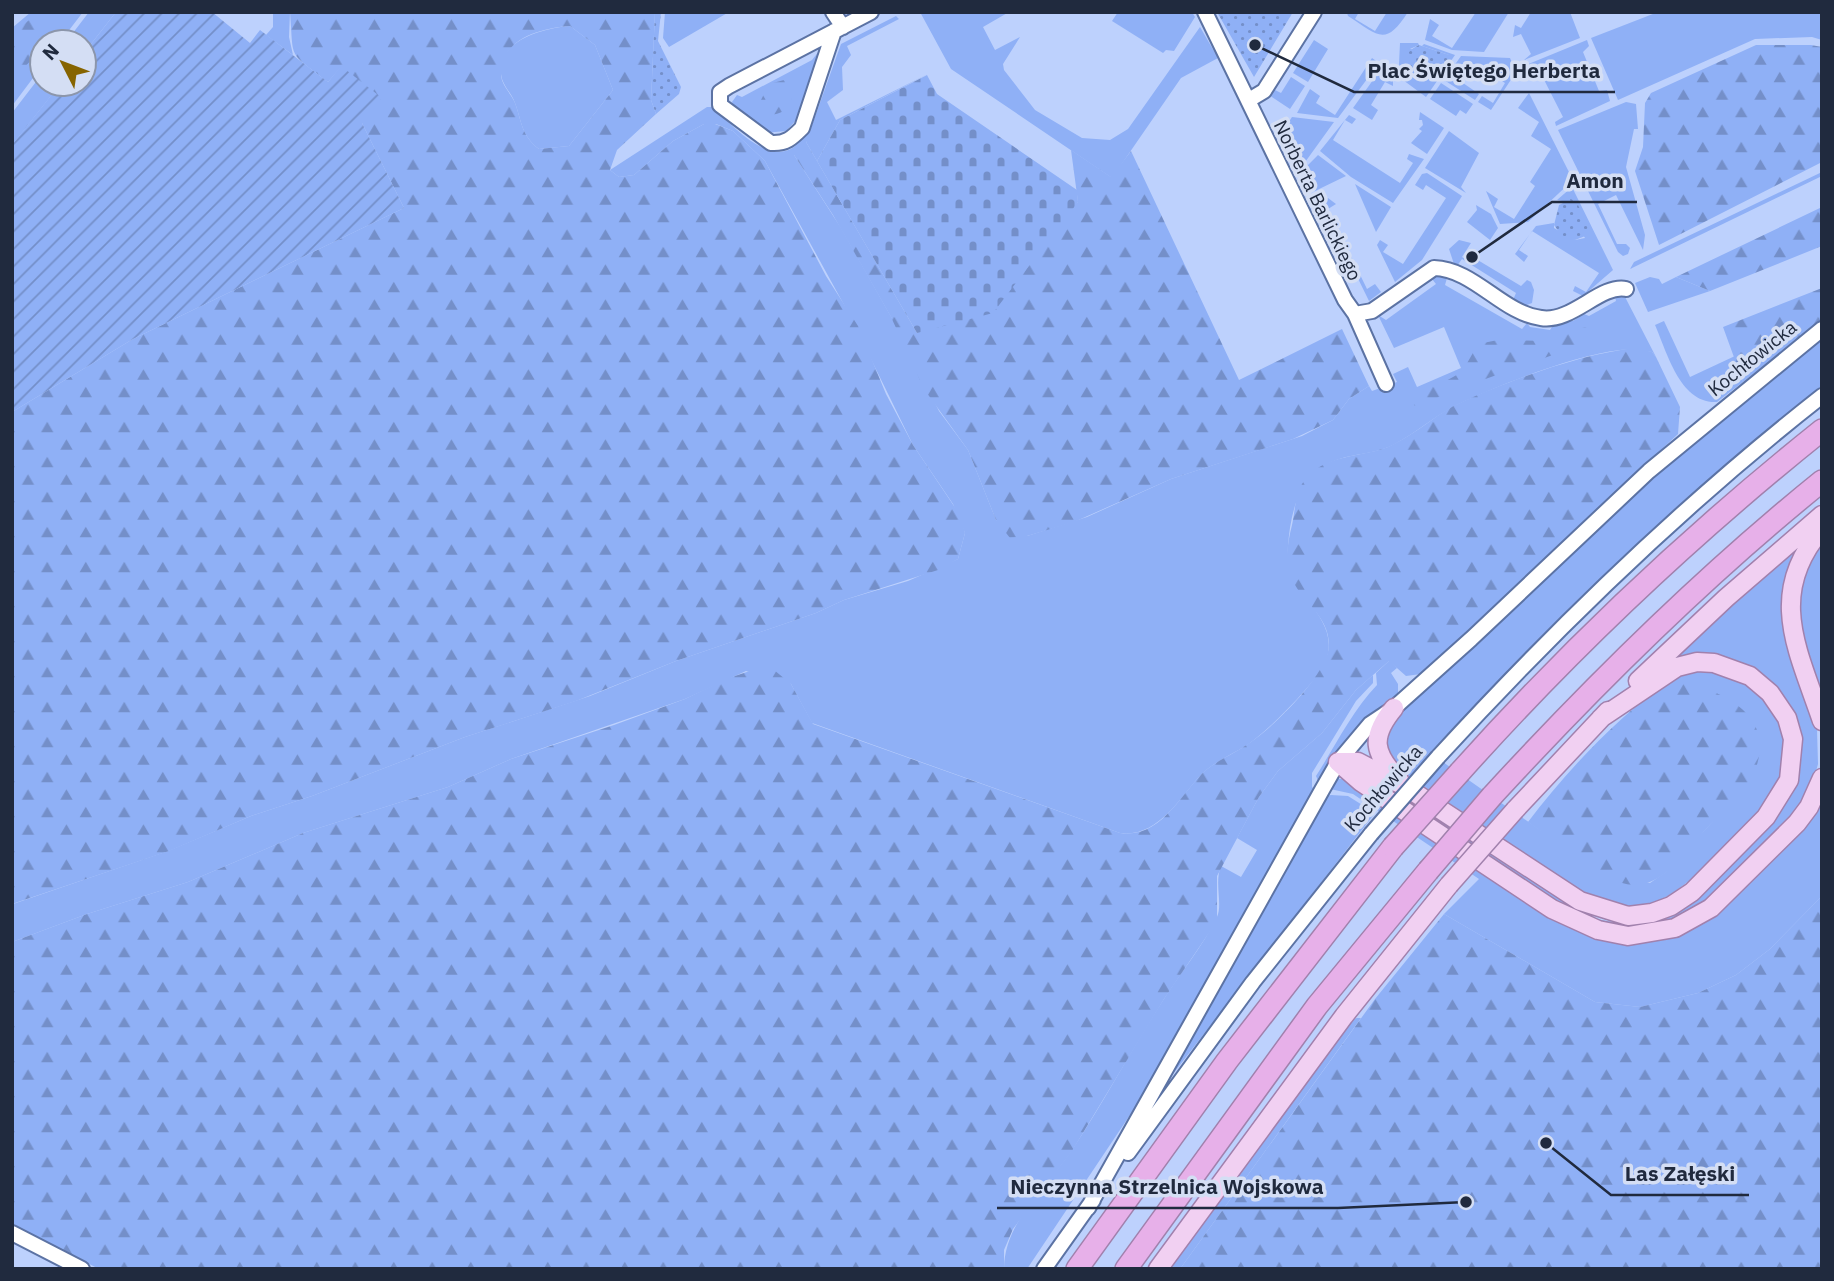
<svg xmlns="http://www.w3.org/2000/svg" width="1834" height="1281" font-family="'IBM Plex Sans',sans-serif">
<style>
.grass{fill:#8fb0f6}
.forest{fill:url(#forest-firs);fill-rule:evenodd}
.cemetery{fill:url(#cemetery-stones)}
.park{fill:url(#park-dots)}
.garden{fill:url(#garden-furrows)}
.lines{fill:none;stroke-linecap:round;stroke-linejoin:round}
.minor-casing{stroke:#5c73a4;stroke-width:18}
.major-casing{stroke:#a181ad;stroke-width:21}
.highway-casing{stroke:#a181ad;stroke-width:24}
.minor{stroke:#fff;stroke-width:14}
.major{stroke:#f1d0f2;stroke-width:18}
.highway{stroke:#e7b0e9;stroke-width:21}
.minor-bridge-casing{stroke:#5c73a4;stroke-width:18;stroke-linecap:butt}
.major-bridge-casing{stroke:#a181ad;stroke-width:21;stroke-linecap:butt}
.highway-bridge-casing{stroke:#a181ad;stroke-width:24;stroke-linecap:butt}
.minor-bridge{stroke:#fff;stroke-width:14}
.major-bridge{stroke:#f1d0f2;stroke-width:18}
.highway-bridge{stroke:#e7b0e9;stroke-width:21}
.labels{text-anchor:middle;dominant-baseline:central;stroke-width:7;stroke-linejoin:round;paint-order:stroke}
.street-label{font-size:19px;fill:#202a3e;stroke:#d4def4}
.leader{fill:none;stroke:#202a3e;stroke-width:2.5}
.callout-dot{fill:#202a3e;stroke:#d4def4;stroke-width:2.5}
.callout-label{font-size:21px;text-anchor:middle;font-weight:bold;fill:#202a3e;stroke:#d4def4;stroke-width:7;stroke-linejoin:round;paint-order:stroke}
</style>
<defs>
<pattern id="forest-firs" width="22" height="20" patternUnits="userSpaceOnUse" patternTransform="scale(1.75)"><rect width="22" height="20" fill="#8fb0f6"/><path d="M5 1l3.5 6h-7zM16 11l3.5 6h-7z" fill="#748fc9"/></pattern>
<pattern id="cemetery-stones" width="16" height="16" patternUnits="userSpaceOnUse" patternTransform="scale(1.75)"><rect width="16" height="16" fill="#8fb0f6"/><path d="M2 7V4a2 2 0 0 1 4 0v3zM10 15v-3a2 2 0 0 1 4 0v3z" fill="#748fc9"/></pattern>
<pattern id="park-dots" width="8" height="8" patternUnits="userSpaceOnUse" patternTransform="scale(1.75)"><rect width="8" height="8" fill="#8fb0f6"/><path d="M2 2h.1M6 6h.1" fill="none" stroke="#748fc9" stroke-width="1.8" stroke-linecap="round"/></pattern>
<pattern id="garden-furrows" width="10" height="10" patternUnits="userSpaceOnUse" patternTransform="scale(1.75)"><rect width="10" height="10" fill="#8fb0f6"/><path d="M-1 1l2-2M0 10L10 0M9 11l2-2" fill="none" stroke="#748fc9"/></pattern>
</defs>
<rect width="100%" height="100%" fill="#bdd1fd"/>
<path class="grass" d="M 31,12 L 83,12 L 60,42 L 42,42 L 42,66 L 12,106 L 12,28 Z
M 89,12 L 116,12 L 84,53 L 84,42 L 66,42 Z
M 273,12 L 290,12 L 289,37 L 293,55 L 266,35 L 273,27 Z
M 665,12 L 729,12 L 669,47 L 663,38 Z
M 920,12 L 1009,12 L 983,27 L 995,50 L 1020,37 L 1003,64 L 1004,70 L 1035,110 L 1082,138 L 1110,140 L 1128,129 L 1200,27 L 1218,58 L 1181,78 L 1112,178 L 951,69 Z
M 1118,12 L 1192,12 L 1195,17 L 1174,51 L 1166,50 L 1163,53 L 1112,21 Z
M 1359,12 L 1355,19 L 1375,31 L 1387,12 L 1408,12 C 1385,48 1378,35 1348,16 L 1347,13 Z
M 1476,12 L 1509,12 L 1484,52 L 1452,50 L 1425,40 L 1430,19 L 1439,25 L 1432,36 L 1452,48 Z
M 1531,12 L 1570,12 L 1580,38 L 1524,60 L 1531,54 L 1521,34 L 1513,37 L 1515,25 L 1521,28 Z
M 1658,12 L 1822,12 L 1822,40 L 1812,37 L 1755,39 L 1618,100 L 1591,38 Z
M 896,16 L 899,19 L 847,46 L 851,55 L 842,67 L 843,90 L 827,102 L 836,120 L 928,74 L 840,120 L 817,161 L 806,142 L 841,44 Z
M 570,26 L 595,45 L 613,90 L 569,146 L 539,149 C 521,135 522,122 515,103 C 512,94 505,88 502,79 C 492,41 544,28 570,26 Z
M 1314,40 L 1328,49 L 1308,82 L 1293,73 Z
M 1587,40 L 1589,46 L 1583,52 L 1599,91 L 1607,90 L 1610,101 L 1556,126 L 1555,122 L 1563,117 L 1536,64 L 1528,68 L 1526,65 Z
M 1400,43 L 1418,43 L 1419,45 L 1410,49 L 1449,55 L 1422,46 L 1424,44 L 1455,55 L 1426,97 L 1403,80 L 1399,64 Z
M 820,50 L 798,118 L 786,131 L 764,133 L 734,107 L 732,102 L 737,95 L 742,97 L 812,60 Z
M 1461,56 L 1510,58 L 1516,72 L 1491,110 L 1478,102 L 1482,96 L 1493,103 L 1505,83 L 1476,64 L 1463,83 L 1479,94 L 1475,100 L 1444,80 Z
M 1372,58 L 1379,63 L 1338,118 L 1297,113 L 1310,89 L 1320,96 L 1316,103 L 1335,115 Z
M 1383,66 L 1393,75 L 1393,86 L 1385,82 L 1371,105 L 1378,110 L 1372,120 L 1353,108 Z
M 42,74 L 42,84 L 60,84 L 12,145 L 12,113 Z
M 1291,77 L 1305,86 L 1290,109 L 1269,95 L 1273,89 L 1281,93 Z
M 1441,83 L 1473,104 L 1466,114 L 1460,110 L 1456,116 L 1430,99 Z
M 1529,93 L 1573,180 L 1528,222 L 1500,224 L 1486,191 L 1498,199 L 1494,207 L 1514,219 L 1535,186 L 1530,182 L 1551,149 L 1531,136 L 1539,122 L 1518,108 Z
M 1626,102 L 1636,104 L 1638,129 L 1634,129 L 1626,167 L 1645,235 L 1643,250 L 1616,195 L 1598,204 L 1617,244 L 1626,244 L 1630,248 L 1628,254 L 1623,256 L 1618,252 L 1558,130 Z
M 707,107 L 712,107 C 732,124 767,166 794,147 L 794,155 L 841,228 L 898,329 L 939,411 L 968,450 L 996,520 L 1027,536 L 1087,517 L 1171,479 L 1302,436 L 1333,420 L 1349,399 L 1369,386 L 1372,391 L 1397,382 L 1393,374 L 1408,367 L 1417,387 L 1461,368 L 1444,327 L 1394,348 L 1378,315 L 1386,320 L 1436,284 L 1432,279 L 1438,276 L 1447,278 L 1445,285 L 1522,329 L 1527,323 L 1530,327 L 1550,330 C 1555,322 1564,318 1573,321 L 1584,314 L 1589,316 L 1616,301 L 1615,296 L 1624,295 L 1656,357 L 1652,352 C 1642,351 1631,349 1620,350 C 1576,355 1507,382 1465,401 C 1439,412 1418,432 1393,445 C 1369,457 1340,452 1318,470 C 1296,487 1290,519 1288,546 C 1284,597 1342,614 1326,661 C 1319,680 1265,734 1247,745 C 1231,755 1211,763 1198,778 C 1179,800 1156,838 1120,833 L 812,723 L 791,684 L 746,671 L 685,699 L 511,759 L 448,787 L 303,833 L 188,882 L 87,914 L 12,942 L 13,904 L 168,851 L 251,816 L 312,796 L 465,737 L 590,696 L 676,661 L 816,613 L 844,600 L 908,581 L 958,559 L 965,533 L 953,504 L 913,445 L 848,312 L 765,161 L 733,131 L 716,124 L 704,124 L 673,141 L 634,175 L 619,177 L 610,170 Z
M 1420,112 L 1444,128 L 1427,154 L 1411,143 L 1422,131 L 1419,129 L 1423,125 L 1422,120 L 1419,120 Z
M 1349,115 L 1356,119 L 1352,124 L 1345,120 L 1333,140 L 1400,183 L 1413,163 L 1407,159 L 1409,154 L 1424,159 L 1393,203 L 1351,177 L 1320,151 Z
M 1292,117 L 1334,122 L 1303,165 L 1285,128 Z
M 1449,131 L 1479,153 L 1461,187 L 1466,193 L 1425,168 Z
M 1318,155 L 1346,176 L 1315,191 L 1305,168 Z
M 1822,172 L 1822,176 L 1630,269 L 1634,262 Z
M 1427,173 L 1462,196 L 1422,260 L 1395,282 L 1377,245 L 1380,240 L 1388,245 L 1383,252 L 1403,264 L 1446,198 L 1426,185 L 1423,190 L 1415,185 L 1422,174 Z
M 1355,184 L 1391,207 L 1376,232 Z
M 1572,187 L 1613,270 L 1583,296 L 1573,291 L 1575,286 L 1586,292 L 1599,273 L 1532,231 L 1519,250 L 1528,256 L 1524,262 L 1515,254 L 1536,226 L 1554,223 L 1554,228 L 1575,240 L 1585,238 L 1562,201 L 1557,200 Z
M 1328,198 L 1336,204 L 1328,209 L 1367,289 L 1375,284 L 1381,292 L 1369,301 L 1320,201 Z
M 1476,205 L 1491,214 L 1498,228 L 1490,240 L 1467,222 L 1477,210 Z
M 1459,240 L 1471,243 L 1462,257 L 1472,264 L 1476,259 L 1521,286 L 1527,280 L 1531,282 L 1534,290 L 1532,303 L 1521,307 L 1513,300 L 1516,293 L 1462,259 L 1457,266 L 1454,264 L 1449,249 Z
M 1650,277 L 1659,279 L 1662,284 L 1676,277 L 1710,291 L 1648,312 L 1635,283 Z
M 1664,321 L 1690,377 L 1735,356 L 1743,382 L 1717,402 C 1680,404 1667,352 1655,325 Z
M 1822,337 L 1822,387 C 1681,499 1553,622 1430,753 L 1600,872 L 1650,883 L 1666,872 L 1740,792 L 1672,678 C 1694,668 1711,671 1733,678 C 1750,683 1760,694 1770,707 C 1784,727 1787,750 1782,773 C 1774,808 1683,897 1648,905 C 1626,910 1607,901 1586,894 L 1392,765 L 1381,743 L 1390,721 L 1648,481 Z
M 1822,540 L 1822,697 C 1808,658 1786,610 1804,568 C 1808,558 1816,549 1822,540 Z
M 1793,549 L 1796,550 L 1785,579 L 1782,616 L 1817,729 L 1818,764 L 1812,786 L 1792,817 L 1714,897 L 1674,921 L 1633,928 L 1614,927 L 1572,913 L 1365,776 L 1367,774 L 1392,789 L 1575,909 L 1595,919 L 1632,925 L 1654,921 L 1707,888 L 1800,756 L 1760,673 L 1727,658 L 1673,657 Z
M 1390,660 L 1397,668 L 1391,673 L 1398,684 L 1398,693 L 1358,730 L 1319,783 L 1316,776 C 1336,745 1352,711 1377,685 L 1376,673 Z
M 1373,675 L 1373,683 L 1356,701 L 1312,773 L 1312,787 L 1315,790 L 1140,1100 L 1027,1269 L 1004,1269 C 1004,1221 1049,1185 1074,1147 C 1105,1100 1131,1050 1162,1002 C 1180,973 1202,948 1217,917 C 1223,904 1214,883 1221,866 L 1241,877 L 1257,850 L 1237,838 L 1259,797 L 1278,771 L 1322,733 L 1356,690 Z
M 1337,779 L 1343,779 L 1563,925 C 1597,940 1633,945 1669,937 L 1822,797 L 1822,896 L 1770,949 L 1736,975 L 1698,993 L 1640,1007 L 1595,1002 L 1444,914 L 1479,879 L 1353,794 L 1330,789 Z
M 1331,795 L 1348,796 L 1375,813 L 1169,1079 L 1326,796 Z
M 1357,1018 L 1361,1018 L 1180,1269 L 1167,1269 L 1350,1020 Z"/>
<path class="forest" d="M 39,12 L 67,12 L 47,42 L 42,42 L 42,49 L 12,80 L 12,34 Z
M 290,12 L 655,12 L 651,100 L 656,114 L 617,150 L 610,170 L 619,177 L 634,175 L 673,141 L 704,124 L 715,124 L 733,131 L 765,161 L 826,276 L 858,326 L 886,394 L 913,445 L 960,515 L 965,533 L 958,559 L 938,570 L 844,600 L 816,613 L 676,661 L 576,701 L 465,737 L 312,796 L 251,816 L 169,851 L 12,904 L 12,412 L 133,339 L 404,208 L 362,123 L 341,67 L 328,82 C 287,50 294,62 290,12 ZM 570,26 L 595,45 L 613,90 L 569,146 L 539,149 C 521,135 522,122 515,103 C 511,93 501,85 501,74 C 501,38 542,28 570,26 Z
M 1756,45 L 1811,45 L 1822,47 L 1822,162 L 1659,245 L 1635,171 L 1643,147 L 1645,103 L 1651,93 Z
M 784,80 L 793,87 C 794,101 785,116 770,114 L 760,102 L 769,84 Z
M 49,84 L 60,84 L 12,145 L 12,131 Z
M 808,132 L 810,137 L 806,142 L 917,333 L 1078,202 L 1071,150 L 1111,177 L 1131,151 L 1239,380 L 1342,329 L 1369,386 L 1349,399 L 1333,420 L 1293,439 L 1171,479 L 1074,522 L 1027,536 L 1010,538 L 996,520 L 968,450 L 924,389 L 891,317 L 833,215 L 794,155 L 794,147 Z
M 1822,207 L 1822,246 L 1710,291 L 1676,277 Z
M 1822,288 L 1822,319 L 1743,382 L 1723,327 Z
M 1585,327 L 1590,330 L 1589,337 L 1578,346 L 1449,392 L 1421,406 L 1415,406 L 1411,401 L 1420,389 L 1444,382 L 1462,372 L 1478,344 L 1498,340 L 1544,341 Z
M 1636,348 L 1652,352 L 1656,357 L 1680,407 L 1678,434 L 1421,674 L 1406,676 L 1389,661 L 1356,690 L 1322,733 L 1278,771 L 1259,797 L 1217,876 L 1217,921 L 1164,999 L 1072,1151 L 1013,1229 L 1004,1250 L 1004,1269 L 99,1269 L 12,1224 L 12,942 L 87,914 L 188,882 L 303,833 L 448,787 L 511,759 L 614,725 L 685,699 L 726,679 L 768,665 L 791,684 L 813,724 L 1120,833 C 1162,839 1181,792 1206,770 C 1221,758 1240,751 1255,739 C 1277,723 1329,672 1329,645 C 1329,615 1301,602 1291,577 C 1284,561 1288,541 1292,525 C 1295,512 1295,496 1302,484 C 1323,451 1365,459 1392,445 C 1418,433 1438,412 1464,401 C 1513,379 1584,353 1636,348 Z
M 1672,678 C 1719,690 1781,713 1753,775 C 1744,795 1722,812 1707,828 C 1688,849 1665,886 1633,885 C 1604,884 1554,840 1528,822 C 1568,769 1618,717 1672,678 Z
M 1822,896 L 1822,1269 L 1180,1269 L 1375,999 L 1444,914 L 1595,1002 L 1640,1007 L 1698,993 L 1736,975 L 1770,949 Z"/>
<path class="cemetery" d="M 927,75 L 937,94 L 1077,190 L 1078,202 L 993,313 L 917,333 L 817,161 L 840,120 Z"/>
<path class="park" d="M 655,12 L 661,12 L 658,41 L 681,87 L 679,94 L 656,114 L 651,100 Z
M 1217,12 L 1293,12 L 1254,77 Z
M 1419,45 L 1449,55 L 1451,58 L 1433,83 L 1407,71 C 1404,58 1406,51 1419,45 Z
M 1571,199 L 1577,203 L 1590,230 L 1588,235 L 1575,240 L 1563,238 L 1554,225 L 1559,205 Z"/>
<path class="garden" d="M 116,12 L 212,12 L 250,43 L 260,30 L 328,82 L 341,66 L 382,98 L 362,123 L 404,208 L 133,339 L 12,412 L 12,145 L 60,84 L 84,84 L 84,53 Z"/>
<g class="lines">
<defs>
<path id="minor" d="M 833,12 L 843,27
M 1205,12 L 1345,300 L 1355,314 L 1386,384
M 834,31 L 802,128 C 792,138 786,144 771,143 L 720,105 L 720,92 L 729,86 L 871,12
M 1249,100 L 1264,91 L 1314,12
M 1355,314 L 1372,311 L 1434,268 C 1474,269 1502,313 1541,318 C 1572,323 1600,284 1626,289
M 1438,757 C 1557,627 1683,505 1822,396
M 1128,1153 L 1253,982 L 1371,834
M 1088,1208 L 1322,790 L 1338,762 L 1370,724 L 1394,708 L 1471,639 L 1649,471 L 1822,329
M 12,1233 L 82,1269
M 1044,1269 L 1093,1200"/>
<path id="major" d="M 1822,529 C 1766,594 1798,650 1822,721
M 1638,681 L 1726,598 L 1822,515
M 1394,708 C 1370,737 1373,753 1399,780
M 1338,762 L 1358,762 L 1406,787 L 1580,901 L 1628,916 L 1652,913 L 1671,906 L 1692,892 L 1766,817 L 1789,780 L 1793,739 L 1787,718 L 1770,693 L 1750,676 L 1714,663 L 1697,662 L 1677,667 L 1601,718
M 1338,762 L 1361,782 L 1552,909 L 1598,930 L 1628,936 L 1675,928 L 1711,908 L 1797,823 L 1809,807 L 1822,778
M 1515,810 L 1608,711
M 1158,1269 L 1344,1016 L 1449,885"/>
<path id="highway" d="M 1460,772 C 1571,648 1692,534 1822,430
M 1492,796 C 1595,684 1703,577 1822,481
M 1077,1269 L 1227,1061 L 1393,847
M 1126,1269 L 1317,1006 L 1428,871"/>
</defs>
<use href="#minor" class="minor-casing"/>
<use href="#major" class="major-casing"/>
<use href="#highway" class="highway-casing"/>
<use href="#minor" class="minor"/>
<use href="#major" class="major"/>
<use href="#highway" class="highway"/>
<defs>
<path id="minor-bridge" d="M 1371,834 L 1438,757"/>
<path id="major-bridge" d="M 1449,885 L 1515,810"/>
<path id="highway-bridge" d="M 1393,847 L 1460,772
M 1428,871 L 1492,796"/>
</defs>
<use href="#minor-bridge" class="minor-bridge-casing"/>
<use href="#major-bridge" class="major-bridge-casing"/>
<use href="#highway-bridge" class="highway-bridge-casing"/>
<use href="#minor-bridge" class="minor-bridge"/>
<use href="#major-bridge" class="major-bridge"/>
<use href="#highway-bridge" class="highway-bridge"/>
</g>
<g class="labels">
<g class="street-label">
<text transform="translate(1318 200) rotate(64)">Norberta Barlickiego</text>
<text transform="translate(1752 358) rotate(-39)">Kochłowicka</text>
<text transform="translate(1383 788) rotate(-49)">Kochłowicka</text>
</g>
</g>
<path class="leader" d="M1255 45L1354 92H1615M1472 257L1552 202H1637M1546 1143L1611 1195H1749M1466 1202L1338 1208H997"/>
<g class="callout-dot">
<circle cx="1255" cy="45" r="7"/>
<circle cx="1472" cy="257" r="7"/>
<circle cx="1546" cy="1143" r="7"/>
<circle cx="1466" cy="1202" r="7"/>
</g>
<g class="callout-label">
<text x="1484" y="78">Plac Świętego Herberta</text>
<text x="1595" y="188">Amon</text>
<text x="1680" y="1181">Las Załęski</text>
<text x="1167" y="1194">Nieczynna Strzelnica Wojskowa</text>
</g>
<rect width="1834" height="1281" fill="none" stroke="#202a3e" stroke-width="28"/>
<g transform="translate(63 63) rotate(312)"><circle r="33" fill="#d4def4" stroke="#8c96ab" stroke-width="2"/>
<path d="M0-5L12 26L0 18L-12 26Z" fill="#866400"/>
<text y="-10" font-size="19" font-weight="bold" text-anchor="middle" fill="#202a3e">N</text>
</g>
</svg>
